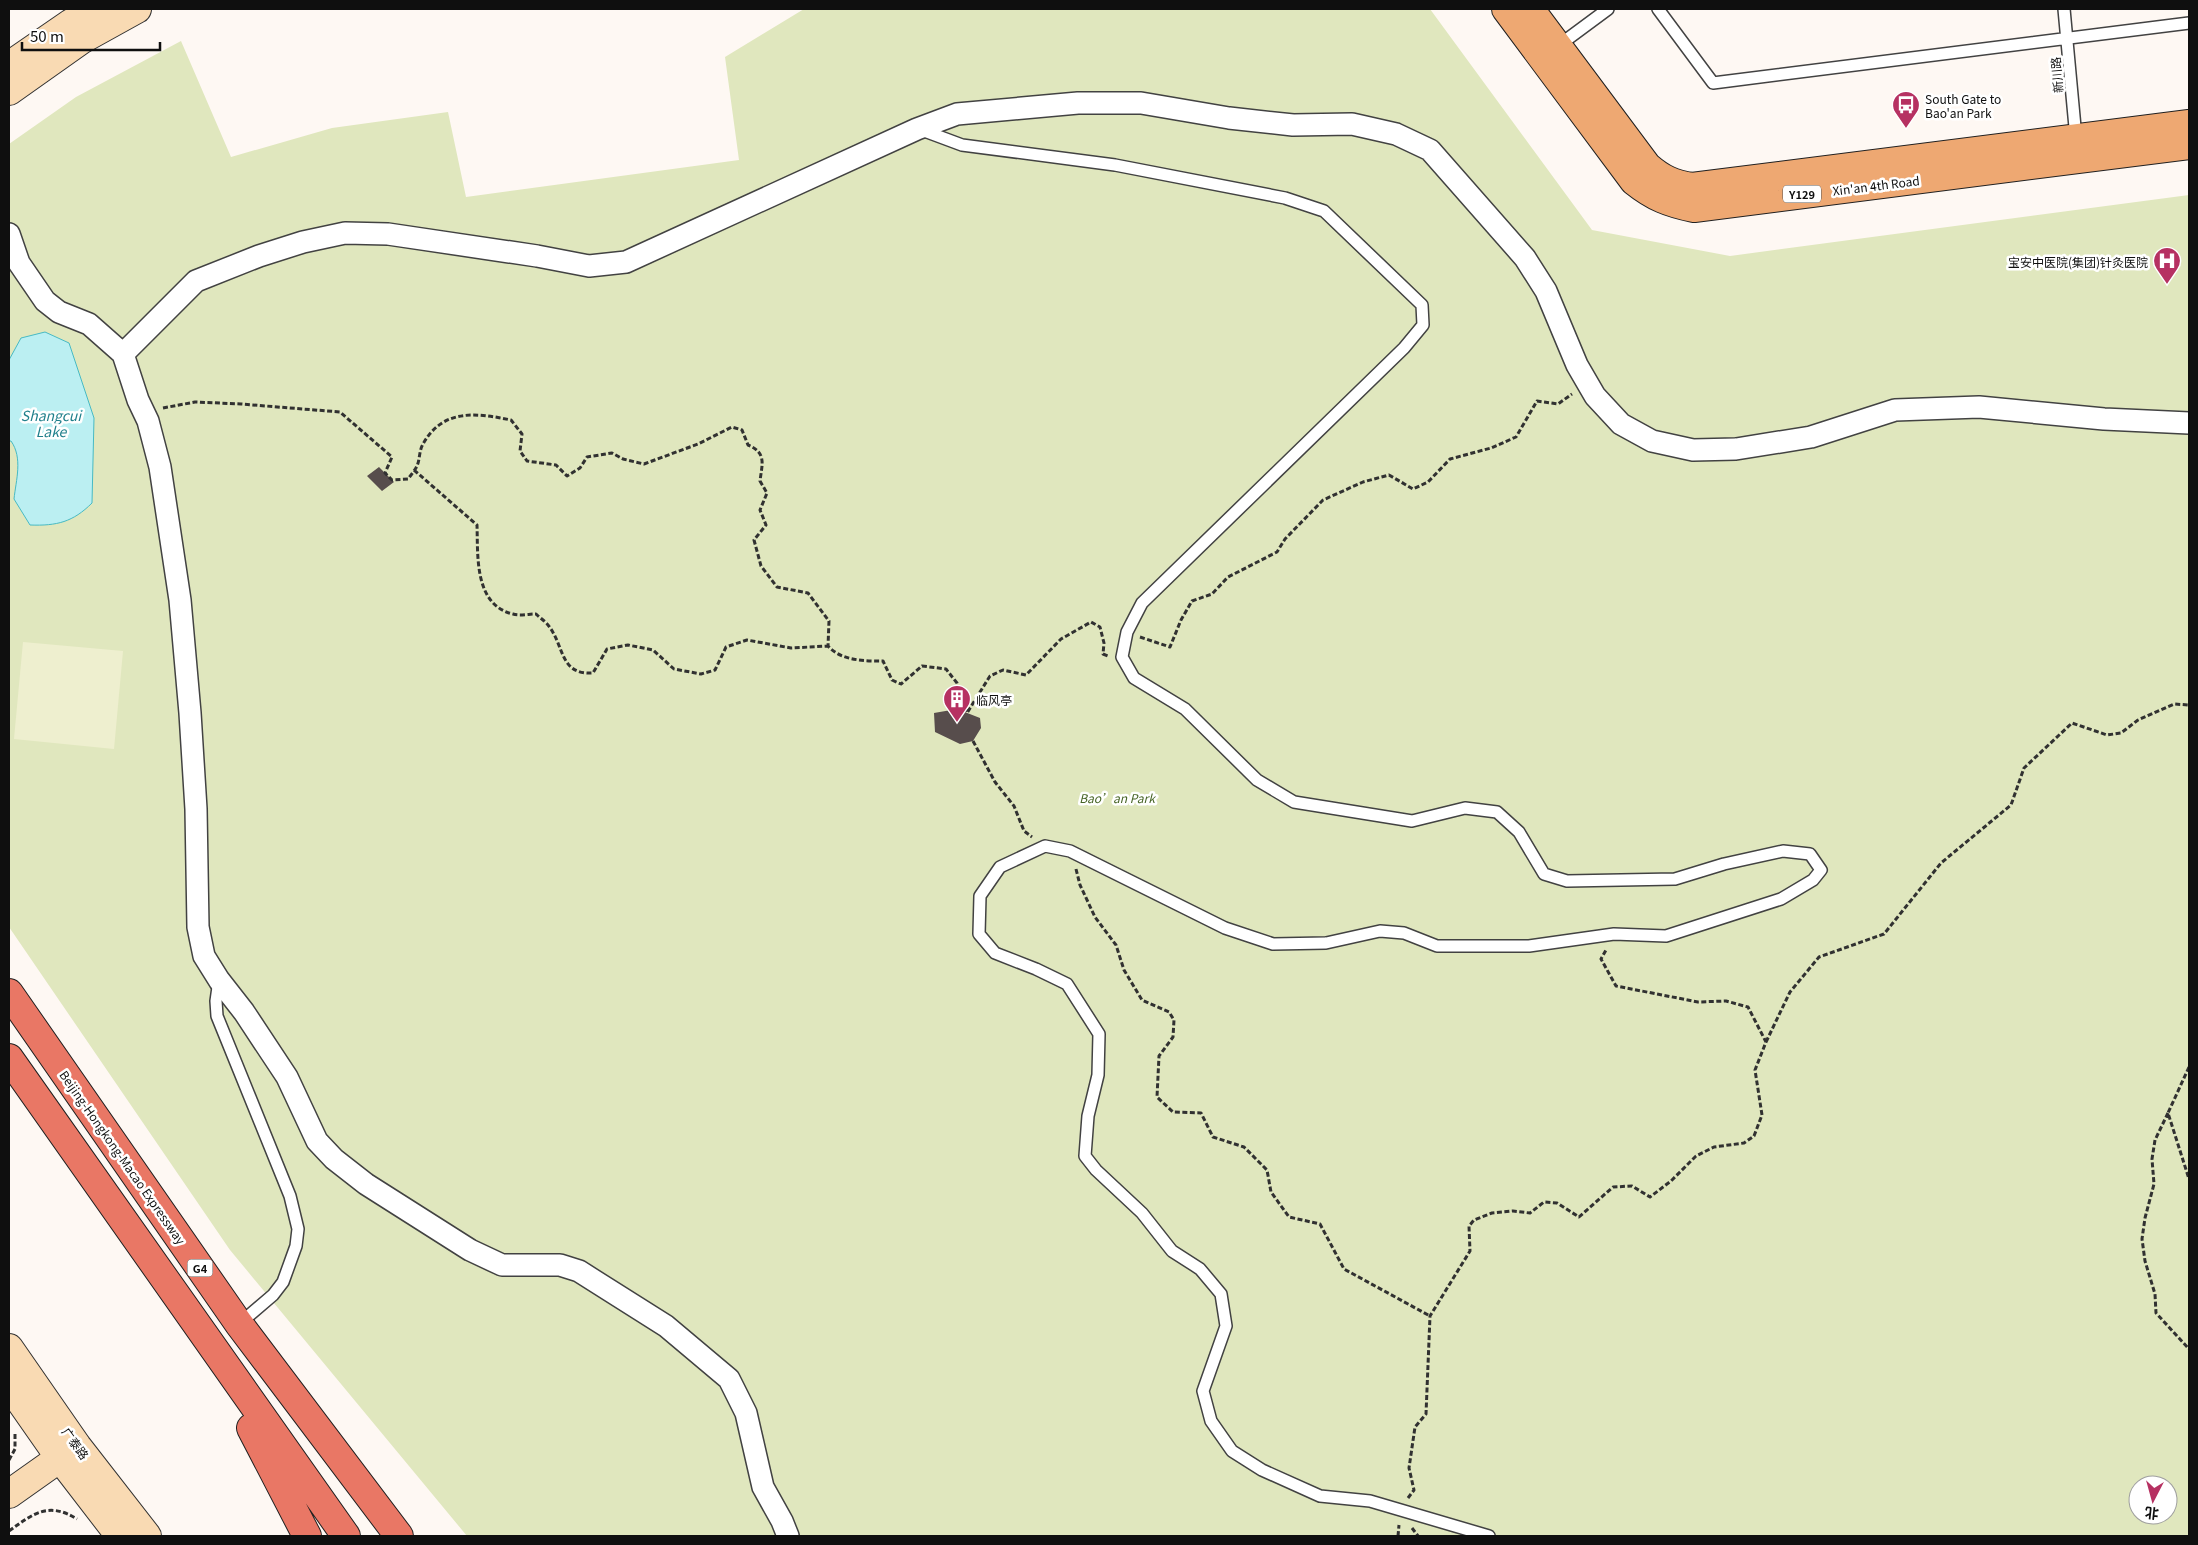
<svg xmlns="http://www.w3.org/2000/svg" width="2198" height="1545" font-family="Georgia,'Noto Sans SC',serif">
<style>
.green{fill:#e0e7be;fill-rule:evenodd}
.pitch{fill:#eeefcf}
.water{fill:#bbeff2;stroke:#47bac4}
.building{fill:#574d4c}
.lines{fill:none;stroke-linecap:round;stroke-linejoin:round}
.lane-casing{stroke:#424242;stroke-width:14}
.street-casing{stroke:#424242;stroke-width:24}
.secondary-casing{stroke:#313131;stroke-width:30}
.primary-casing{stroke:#202020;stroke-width:30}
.highway-casing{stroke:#202020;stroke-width:30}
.path{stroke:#313131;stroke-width:3;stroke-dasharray:5 2.5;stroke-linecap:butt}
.lane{stroke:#fff;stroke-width:11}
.street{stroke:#fff;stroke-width:21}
.secondary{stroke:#f9dab3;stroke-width:28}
.primary{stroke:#eea872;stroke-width:28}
.highway{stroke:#e97765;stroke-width:28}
.labels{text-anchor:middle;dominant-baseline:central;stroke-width:5;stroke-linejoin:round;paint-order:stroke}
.shield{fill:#fff;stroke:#575757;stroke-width:1}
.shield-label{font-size:11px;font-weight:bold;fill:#0f0f0f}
.street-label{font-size:12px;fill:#0f0f0f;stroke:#fff}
.poi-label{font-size:12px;fill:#0f0f0f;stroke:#fff;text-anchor:start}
.park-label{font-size:12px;font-style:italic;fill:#456324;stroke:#fff}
.water-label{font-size:14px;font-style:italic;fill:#1f7f8b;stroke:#fff}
</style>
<rect width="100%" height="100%" fill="#fef8f3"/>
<path class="green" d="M 804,9 L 1430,9 L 1592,230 L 1730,256 L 2189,195 L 2189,1536 L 467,1536 L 230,1250 L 9,927 L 9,144 L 76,97 L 181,41 L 231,157 L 332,128 L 448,112 L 466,197 L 739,160 L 725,57 ZM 2138,1485 L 2168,1485 L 2168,1515 L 2138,1515 Z"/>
<path class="pitch" d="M 23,642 L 123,651 L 114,749 L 14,739 Z"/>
<path class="water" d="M 45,332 L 69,343 L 94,418 L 92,503 C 73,522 57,526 30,525 L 14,499 C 16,480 23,458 11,441 L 9,441 L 9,360 L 21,338 Z"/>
<path class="building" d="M 379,467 L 394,482 L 382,491 L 367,476 Z
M 957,709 L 980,718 L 981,728 L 973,741 L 960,744 L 935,732 L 934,713 Z"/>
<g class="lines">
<defs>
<path id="lane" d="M 1658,9 L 1713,83 L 2189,23
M 2064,9 L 2076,138
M 1558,46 L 1608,9
M 919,129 L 962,145 L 1115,165 L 1285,198 L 1324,211 L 1422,305 L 1423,325 L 1404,348 L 1142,603 L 1127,632 L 1122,657 L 1134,678 L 1185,709 L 1257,780 L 1294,802 L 1412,821 L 1465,808 L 1497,812 L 1519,832 L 1544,874 L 1567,881 L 1675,879 L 1724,864 L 1783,851 L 1810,854 L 1821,870 L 1813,880 L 1781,899 L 1666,936 L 1614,934 L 1529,946 L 1437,946 L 1404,933 L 1380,931 L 1326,943 L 1273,944 L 1225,928 L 1070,851 L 1045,846 L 1000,867 L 980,896 L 979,934 L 995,953 L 1036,969 L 1067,984 L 1099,1034 L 1098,1075 L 1088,1116 L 1085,1156 L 1096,1170 L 1142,1213 L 1172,1251 L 1200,1269 L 1221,1294 L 1226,1326 L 1203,1391 L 1211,1421 L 1232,1451 L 1262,1470 L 1320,1496 L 1370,1501 L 1489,1536
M 219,980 L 216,1001 L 217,1016 L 290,1196 L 298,1229 L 296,1246 L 283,1282 L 273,1295 L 239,1324"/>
<path id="street" d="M 9,234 L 19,263 L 45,301 L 59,312 L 89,324 L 123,354 L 138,400 L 148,421 L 160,467 L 180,600 L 190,713 L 196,809 L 198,927 L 204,956 L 219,980 L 244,1012 L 287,1077 L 317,1141 L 334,1159 L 366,1184 L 470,1250 L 502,1265 L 560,1265 L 579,1271 L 666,1326 L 729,1379 L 746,1413 L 763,1487 L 782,1521 L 788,1536
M 123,354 L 196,281 L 259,256 L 303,242 L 345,233 L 388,234 L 537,256 L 589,266 L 626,262 L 917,129 L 957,114 L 1078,103 L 1141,103 L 1229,118 L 1293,125 L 1352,124 L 1396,134 L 1430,150 L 1525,258 L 1546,291 L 1577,365 L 1595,396 L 1621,424 L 1652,441 L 1693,450 L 1736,449 L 1811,437 L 1895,410 L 1979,407 L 2104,419 L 2189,423"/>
<path id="secondary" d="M 9,69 L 13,63 L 71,23 L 97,9
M 9,91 L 81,40 L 137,9
M 9,1348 L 77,1446 L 147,1536
M 9,1385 L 60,1458 L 120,1536
M 9,1494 L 74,1448"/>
<path id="primary" d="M 1506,9 L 1634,181 C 1654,197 1669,203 1694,208 L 2189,145
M 1530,9 L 1647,166 C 1662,179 1673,184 1692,187 L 2189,124"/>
<path id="highway" d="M 9,993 L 239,1324 L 399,1536
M 9,1058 L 346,1536
M 251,1428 L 307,1536"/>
</defs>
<use href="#lane" class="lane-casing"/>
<use href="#street" class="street-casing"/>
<use href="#secondary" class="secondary-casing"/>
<use href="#primary" class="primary-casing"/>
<use href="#highway" class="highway-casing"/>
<path class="path" d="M 163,408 L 195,402 L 241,404 L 340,412 L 392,457 L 385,473 L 392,480 L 408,479 C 411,475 415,470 417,466 C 420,459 419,451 423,444 C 443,408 477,413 511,420 L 522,434 L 520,451 L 527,461 L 556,465 L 567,476 L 580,468 L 587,457 L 612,453 L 623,459 L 644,464 L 698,444 L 732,427 L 742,430 L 748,445 C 767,453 762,464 760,481 L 767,493 L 760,510 L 766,525 L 754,540 L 761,566 L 777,587 L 808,593 L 829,621 L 828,646 C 841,661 865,661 883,661 L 892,680 L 901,684 L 922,666 L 946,669 L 957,683 L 967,713 L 990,676 L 1003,670 L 1026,675 L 1061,639 L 1091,622 L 1100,627 L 1104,643 L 1103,654 L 1108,656
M 414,470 L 477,525 C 478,556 474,605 513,614 C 519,616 529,614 536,614 C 540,618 545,621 548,625 C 565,646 559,675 593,673 L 607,649 L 628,645 L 653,650 L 674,669 L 701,674 L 715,670 L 726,647 L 747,640 L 791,648 L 828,646
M 1140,637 L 1170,647 L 1181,620 L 1192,601 L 1212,594 L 1228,577 L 1277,552 L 1285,539 L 1323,500 L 1363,482 L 1389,475 L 1413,489 L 1428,482 L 1450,459 L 1491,448 L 1516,437 L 1537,401 L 1558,404 L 1572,394
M 973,741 L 995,782 L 1014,806 L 1024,831 L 1032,837
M 1076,869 L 1080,885 L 1095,917 L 1116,945 L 1124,970 L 1142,1000 L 1169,1012 L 1174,1020 L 1173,1037 L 1159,1056 L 1157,1097 L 1173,1112 L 1201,1113 L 1213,1137 L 1244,1147 L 1267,1170 L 1271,1192 L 1289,1217 L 1320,1224 L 1344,1269 L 1430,1316
M 1766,1042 L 1790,992 L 1819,957 L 1884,934 L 1941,863 L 2011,805 L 2024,768 L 2072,723 L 2107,735 L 2121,733 L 2138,720 L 2174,704 L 2189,705
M 2189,1067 L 2168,1113 L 2189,1179
M 2168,1113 L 2155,1140 L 2152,1159 L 2154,1184 L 2145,1218 L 2142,1239 L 2145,1261 L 2155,1294 L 2156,1313 L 2189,1349
M 9,1460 L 15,1449 L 15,1433
M 1408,1498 L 1414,1490 L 1409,1468 L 1415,1427 L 1426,1414 L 1430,1316 L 1470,1251 L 1469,1226 L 1474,1220 L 1492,1213 L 1513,1211 L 1530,1213 L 1544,1202 L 1557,1203 L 1579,1217 L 1613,1187 L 1632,1186 L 1650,1197 L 1671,1181 L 1696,1156 L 1714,1147 L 1744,1143 L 1754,1136 L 1762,1115 L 1755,1070 L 1766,1042 L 1748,1007 L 1726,1001 L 1698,1002 L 1616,986 L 1601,959 L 1606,950
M 1412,1528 L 1418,1536
M 9,1531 C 33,1514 48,1501 77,1519
M 1398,1536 L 1399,1525"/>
<use href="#lane" class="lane"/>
<use href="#street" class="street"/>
<use href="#secondary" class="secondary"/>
<use href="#primary" class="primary"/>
<use href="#highway" class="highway"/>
</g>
<defs>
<symbol id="bus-pin" viewBox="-11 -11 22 30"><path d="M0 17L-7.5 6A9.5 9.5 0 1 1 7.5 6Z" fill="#b63162" stroke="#fff"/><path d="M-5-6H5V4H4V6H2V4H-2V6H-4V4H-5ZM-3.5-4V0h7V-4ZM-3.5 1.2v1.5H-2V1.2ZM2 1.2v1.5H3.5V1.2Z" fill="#fff"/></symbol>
<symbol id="hospital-pin" viewBox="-11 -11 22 30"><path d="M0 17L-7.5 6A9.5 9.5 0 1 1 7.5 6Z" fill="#b63162" stroke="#fff"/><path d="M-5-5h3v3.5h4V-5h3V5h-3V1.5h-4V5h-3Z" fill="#fff"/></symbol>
<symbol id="building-pin" viewBox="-11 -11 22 30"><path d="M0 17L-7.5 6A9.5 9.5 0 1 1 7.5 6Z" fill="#b63162" stroke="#fff"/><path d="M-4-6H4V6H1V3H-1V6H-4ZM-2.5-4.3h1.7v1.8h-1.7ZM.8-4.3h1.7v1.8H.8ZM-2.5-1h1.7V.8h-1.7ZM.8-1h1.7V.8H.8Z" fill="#fff"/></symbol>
</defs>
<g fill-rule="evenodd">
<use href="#bus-pin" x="1890" y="89" width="32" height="43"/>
<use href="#hospital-pin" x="2151" y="245" width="32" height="43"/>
<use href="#building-pin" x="941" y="683" width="32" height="43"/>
</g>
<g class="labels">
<g class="shield">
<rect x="1783" y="185.5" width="38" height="17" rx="4"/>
<rect x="187.5" y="1259.5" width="25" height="17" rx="4"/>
</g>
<g class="shield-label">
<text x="1802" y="194">Y129</text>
<text x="200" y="1268">G4</text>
</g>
<g class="street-label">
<text transform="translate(2056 75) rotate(-95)">新川路</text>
<text transform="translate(1876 185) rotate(-7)">Xin'an 4th Road</text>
<text transform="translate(123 1157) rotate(55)">Beijing-Hongkong-Macao Expressway</text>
<text transform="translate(76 1443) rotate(54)">广泰路</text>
</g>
<g class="poi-label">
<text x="1925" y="98">South Gate to<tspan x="1925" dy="14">Bao'an Park</tspan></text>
<text x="2148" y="261" text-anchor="end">宝安中医院(集团)针灸医院</text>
<text x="976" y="699">临风亭</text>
</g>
<g class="park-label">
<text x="1117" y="797">Bao’an Park</text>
</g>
<g class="water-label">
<text x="51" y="415">Shangcui<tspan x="51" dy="16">Lake</tspan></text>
</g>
</g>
<rect width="2198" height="1545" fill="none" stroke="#0f0f0f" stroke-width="20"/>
<g transform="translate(2153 1500) rotate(186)"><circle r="24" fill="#ffffff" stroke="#9f9f9f"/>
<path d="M0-4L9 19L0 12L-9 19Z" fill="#b63162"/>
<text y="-8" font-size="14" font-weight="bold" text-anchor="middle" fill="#0f0f0f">北</text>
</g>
<path d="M22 42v8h138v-8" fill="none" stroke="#0f0f0f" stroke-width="2.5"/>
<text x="30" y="42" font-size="15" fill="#0f0f0f" stroke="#ffffff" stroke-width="4" paint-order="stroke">50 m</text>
</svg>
